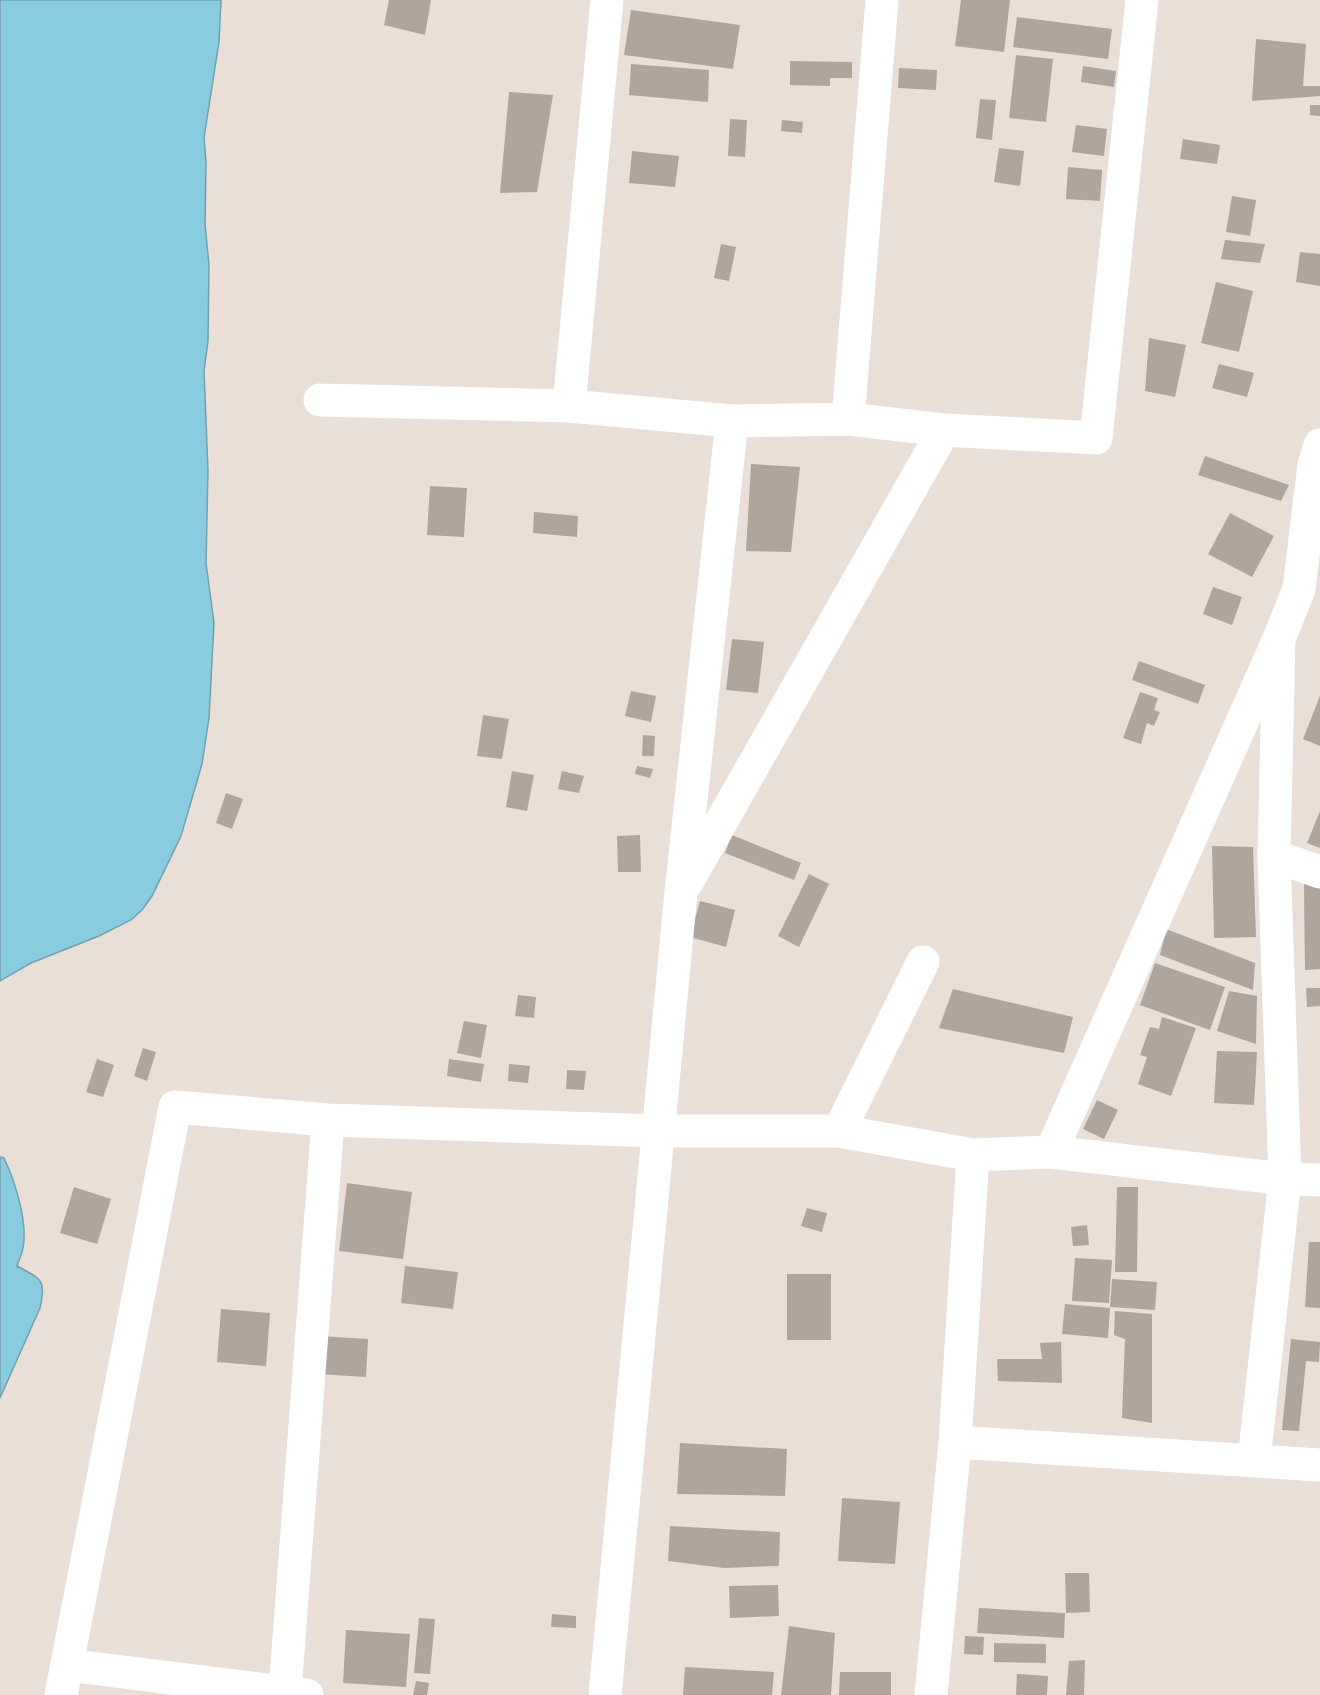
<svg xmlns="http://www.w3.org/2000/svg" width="1320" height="1695" font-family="Figtree,sans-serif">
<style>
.water{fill:#89cbdf;stroke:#73a0ad;stroke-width:1.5}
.building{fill:#afa59d}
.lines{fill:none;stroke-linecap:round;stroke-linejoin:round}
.street{stroke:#fff;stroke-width:33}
</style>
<rect width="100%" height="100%" fill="#e9dfd6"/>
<path class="water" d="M 0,0 L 221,0 L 219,42 L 204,138 L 206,162 L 205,224 L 209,265 L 208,341 L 204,371 L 208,471 L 206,563 L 214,623 L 209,718 L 202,764 L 181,836 L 152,896 L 142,910 L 131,920 L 99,936 L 31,963 L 0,981 Z
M 0,1157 L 4,1158 C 15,1181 28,1222 23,1248 C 22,1254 19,1260 17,1266 C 40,1279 47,1278 40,1308 L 0,1398 Z"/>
<path class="building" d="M 389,0 L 431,0 L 425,35 L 384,25 Z
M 961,0 L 1010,0 L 1004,52 L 955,46 Z
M 631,10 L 740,25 L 733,69 L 624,55 Z
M 1017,17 L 1112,29 L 1108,59 L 1013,47 Z
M 1256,39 L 1306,44 L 1303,86 L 1320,86 L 1320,96 L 1252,101 Z
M 1016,55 L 1053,59 L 1046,122 L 1009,118 Z
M 790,61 L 852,62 L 852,78 L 830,78 L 830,86 L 790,85 Z
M 631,64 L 709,70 L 708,102 L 629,95 Z
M 1083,66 L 1116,71 L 1114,87 L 1081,82 Z
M 899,68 L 937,70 L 936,90 L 898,88 Z
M 509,92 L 553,95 L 537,192 L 500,193 Z
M 980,99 L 996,100 L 992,140 L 976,138 Z
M 1310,105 L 1320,105 L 1320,116 L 1310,115 Z
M 730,119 L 747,120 L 745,157 L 728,156 Z
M 782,120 L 803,122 L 802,133 L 781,131 Z
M 1076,125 L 1107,129 L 1104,156 L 1072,152 Z
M 1183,139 L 1220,145 L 1217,164 L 1180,159 Z
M 999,148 L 1024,151 L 1020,186 L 994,182 Z
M 632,151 L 679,156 L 675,187 L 629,183 Z
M 1068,167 L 1102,170 L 1100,201 L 1066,199 Z
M 1232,196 L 1256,200 L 1250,236 L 1226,232 Z
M 1225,240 L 1265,244 L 1260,263 L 1221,259 Z
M 721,244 L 736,247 L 729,281 L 714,278 Z
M 1300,252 L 1320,254 L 1320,286 L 1296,282 Z
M 1216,282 L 1253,291 L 1239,352 L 1201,343 Z
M 1149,338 L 1186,345 L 1175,397 L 1145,391 Z
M 1219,364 L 1254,373 L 1247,397 L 1212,388 Z
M 1205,456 L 1289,485 L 1281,501 L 1198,475 Z
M 751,464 L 800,467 L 791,552 L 746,551 Z
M 430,486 L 467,488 L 464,537 L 427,535 Z
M 534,512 L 578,516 L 577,537 L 533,533 Z
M 1230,513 L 1274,536 L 1252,577 L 1208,554 Z
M 1213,587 L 1242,597 L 1232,625 L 1203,614 Z
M 732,639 L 764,642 L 758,693 L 726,690 Z
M 1139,661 L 1205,685 L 1198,704 L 1132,680 Z
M 631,691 L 656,696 L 651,722 L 625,716 Z
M 1140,692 L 1158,698 L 1154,710 L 1160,712 L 1154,726 L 1147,723 L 1141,744 L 1123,738 Z
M 1320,696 L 1320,746 L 1303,739 Z
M 483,715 L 509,719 L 502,759 L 477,756 Z
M 643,735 L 655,736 L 654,756 L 642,756 Z
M 637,766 L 653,769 L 650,778 L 635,774 Z
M 512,771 L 534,775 L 527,811 L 506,807 Z
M 562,771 L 584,776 L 579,793 L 558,789 Z
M 226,793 L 243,799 L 232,829 L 216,823 Z
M 1320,811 L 1320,848 L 1307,843 Z
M 640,835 L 641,872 L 618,872 L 617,836 Z
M 732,835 L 801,863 L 794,880 L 725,853 Z
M 1212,846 L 1253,847 L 1256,937 L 1214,938 Z
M 809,874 L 829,884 L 799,947 L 778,936 Z
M 1304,884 L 1320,884 L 1320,969 L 1305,970 Z
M 700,901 L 735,910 L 726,947 L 690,937 Z
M 1166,929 L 1255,963 L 1253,990 L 1160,955 Z
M 1155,963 L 1225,987 L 1210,1030 L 1140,1005 Z
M 1306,988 L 1320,988 L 1320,1006 L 1307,1007 Z
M 953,989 L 1073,1017 L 1064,1053 L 939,1028 Z
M 1229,991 L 1257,996 L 1256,1044 L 1217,1031 Z
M 518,995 L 536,997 L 534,1018 L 515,1016 Z
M 1162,1017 L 1196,1028 L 1171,1096 L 1138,1084 L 1147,1057 L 1140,1055 L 1150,1027 L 1159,1029 Z
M 464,1021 L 487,1025 L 481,1058 L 457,1053 Z
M 143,1048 L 156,1052 L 147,1081 L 134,1076 Z
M 1217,1051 L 1257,1052 L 1254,1105 L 1214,1103 Z
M 97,1059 L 114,1065 L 103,1097 L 86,1092 Z
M 449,1059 L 484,1064 L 481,1082 L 447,1076 Z
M 509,1064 L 530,1066 L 528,1083 L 508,1081 Z
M 567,1070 L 586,1071 L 584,1090 L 566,1089 Z
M 1097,1100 L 1118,1110 L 1104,1139 L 1083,1129 Z
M 347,1183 L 412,1192 L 403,1259 L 339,1251 Z
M 74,1187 L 111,1199 L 97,1244 L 60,1233 Z
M 1117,1187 L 1138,1187 L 1137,1272 L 1115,1272 Z
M 807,1208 L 827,1213 L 822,1232 L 801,1226 Z
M 1087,1225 L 1089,1245 L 1073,1246 L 1071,1227 Z
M 1309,1242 L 1320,1242 L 1320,1308 L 1305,1307 Z
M 1075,1258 L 1112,1260 L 1109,1303 L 1072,1301 Z
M 405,1266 L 458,1272 L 453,1309 L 401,1303 Z
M 787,1274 L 831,1274 L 831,1340 L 787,1340 Z
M 1112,1279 L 1157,1282 L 1155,1310 L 1110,1307 Z
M 1065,1304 L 1110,1308 L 1108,1338 L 1062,1334 Z
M 221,1309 L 270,1313 L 266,1366 L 217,1362 Z
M 1115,1311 L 1152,1314 L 1152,1423 L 1122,1418 L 1125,1339 L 1114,1335 Z
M 319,1336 L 368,1339 L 366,1377 L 317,1374 Z
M 1291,1339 L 1320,1342 L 1319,1362 L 1306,1361 L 1299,1431 L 1282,1430 Z
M 1061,1342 L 1062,1383 L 998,1381 L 997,1359 L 1042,1359 L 1040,1343 Z
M 680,1443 L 787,1449 L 785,1496 L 677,1494 Z
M 842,1498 L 900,1502 L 895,1564 L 838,1561 Z
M 670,1526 L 780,1532 L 779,1566 L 724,1568 L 668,1561 Z
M 1065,1573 L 1089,1573 L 1090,1612 L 1066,1613 Z
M 778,1585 L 779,1616 L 730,1618 L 729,1586 Z
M 979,1608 L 1065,1613 L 1064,1638 L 977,1633 Z
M 552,1614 L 576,1616 L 576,1628 L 551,1627 Z
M 419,1618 L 435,1619 L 430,1674 L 414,1673 Z
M 789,1626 L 835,1633 L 831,1695 L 781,1695 Z
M 346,1630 L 410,1634 L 406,1687 L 343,1683 Z
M 965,1636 L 984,1637 L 983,1655 L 964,1654 Z
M 994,1643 L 1046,1644 L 1046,1663 L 994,1662 Z
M 1085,1660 L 1084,1695 L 1066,1695 L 1069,1661 Z
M 685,1667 L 774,1672 L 772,1695 L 683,1695 Z
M 840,1672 L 891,1672 L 891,1695 L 839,1695 Z
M 1017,1674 L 1048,1676 L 1047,1695 L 1016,1695 Z
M 416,1681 L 429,1683 L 427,1695 L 413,1695 Z"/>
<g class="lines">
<path class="street" d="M 320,400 L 569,406 L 732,421 L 848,419 L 944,430 L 1096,438 L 1142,0
M 569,406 L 607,0
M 848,419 L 882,0
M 1274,856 L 1320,872
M 687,882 L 944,430
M 839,1131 L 923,962
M 1051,1152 L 1279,639 L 1299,589 L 1314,465 L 1320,445
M 955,1442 L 1320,1465
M 1254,1460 L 1285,1179 L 1274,856 L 1279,639
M 67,1665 L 307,1695
M 285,1691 L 328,1120
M 61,1695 L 175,1107 L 328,1120 L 660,1131 L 839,1131 L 973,1155 L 1051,1152 L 1285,1179 L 1320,1180
M 605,1695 L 681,892 L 732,421
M 931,1695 L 955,1442 L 973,1155"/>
</g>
</svg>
